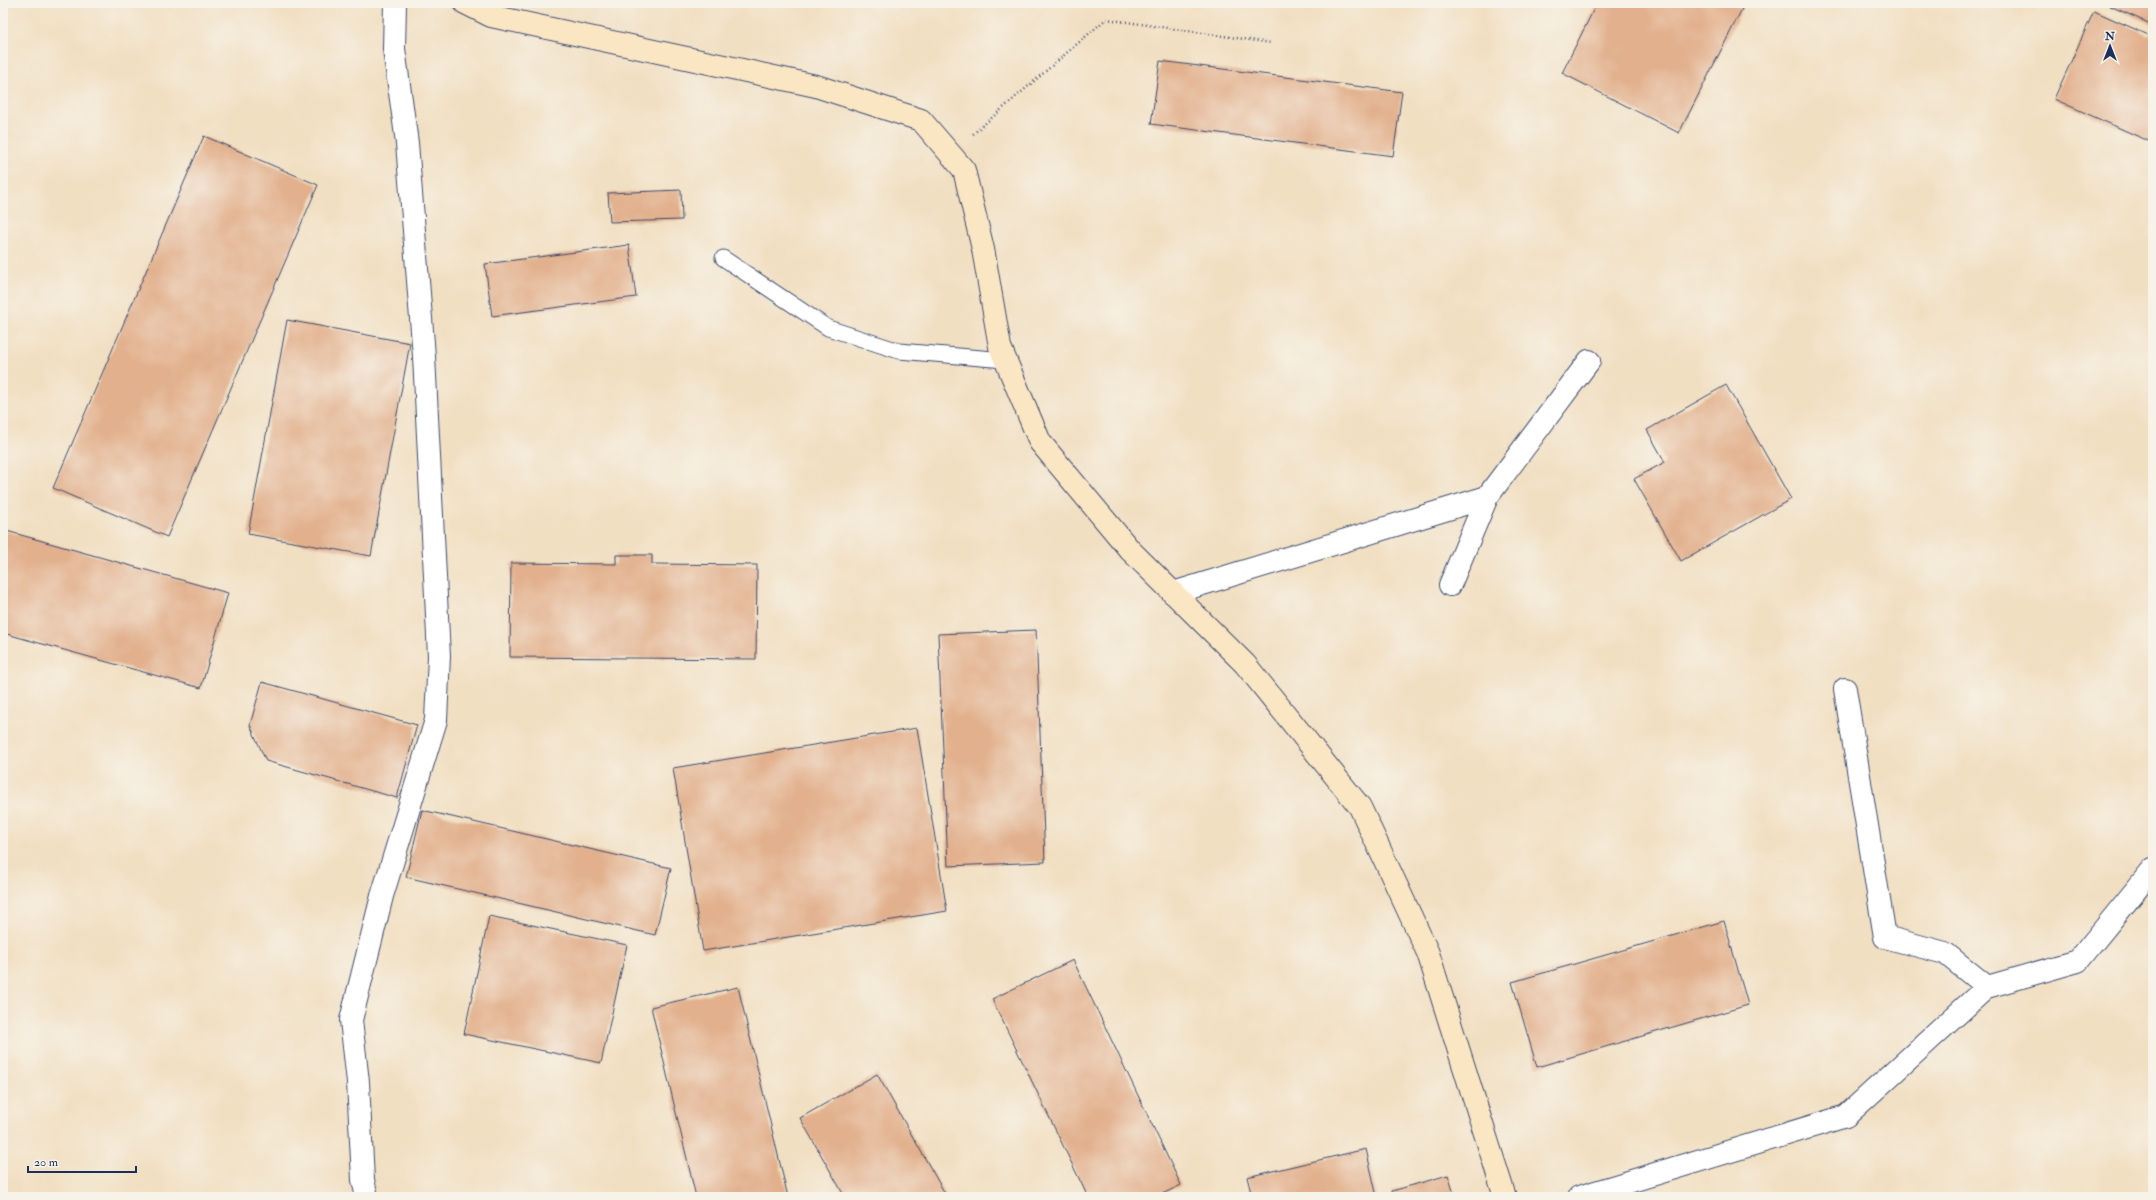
<svg xmlns="http://www.w3.org/2000/svg" width="2156" height="1200" font-family="'IM FELL Double Pica',serif">
<style>
.building{fill:#e2b08d}
.lines{fill:none;stroke-linecap:round;stroke-linejoin:round}
.lane-casing{stroke:#3b496d;stroke-width:17}
.street-casing{stroke:#3b496d;stroke-width:24}
.secondary-casing{stroke:#3b496d;stroke-width:24}
.path{stroke:#3b496d;stroke-width:2.5;stroke-dasharray:1 3;stroke-linecap:butt}
.lane{stroke:#fff;stroke-width:15}
.street{stroke:#fff;stroke-width:22}
.secondary{stroke:#fbe6c4;stroke-width:22}
</style>
<rect width="100%" height="100%" fill="#f7f3e8"/>
<filter id="ink" filterUnits="userSpaceOnUse"><feTurbulence type="fractalNoise" baseFrequency=".025" numOctaves="2"/><feDisplacementMap in="SourceGraphic" scale="8" xChannelSelector="R" yChannelSelector="G"/><feConvolveMatrix kernelMatrix="1 2 1 2 8 2 1 2 1" color-interpolation-filters="sRGB"/></filter>
<filter id="wash" filterUnits="userSpaceOnUse"><feTurbulence type="fractalNoise" baseFrequency=".012" numOctaves="4" result="noise"/><feDisplacementMap in="SourceGraphic" scale="16" xChannelSelector="R" yChannelSelector="G"/><feGaussianBlur stdDeviation="0.9" result="paint"/><feColorMatrix in="noise" values="0 0 0 0 0 0 0 0 0 0 0 0 0 0 0 0 0 1.4 0 .05"/><feComposite in="paint" operator="in"/></filter>
<g filter="url(#wash)">
<rect width="100%" height="100%" fill="#f1dfc2"/>
<g id="blocks">
<path class="building" d="M 1597,3 L 1745,3 L 1679,133 L 1562,73 Z
M 2111,3 L 2153,3 L 2153,25 L 2110,6 Z
M 2094,11 L 2153,37 L 2153,143 L 2054,99 Z
M 1160,61 L 1402,92 L 1393,156 L 1151,124 Z
M 204,136 L 318,185 L 167,537 L 53,488 Z
M 681,190 L 682,220 L 610,222 L 608,193 Z
M 629,245 L 636,297 L 492,316 L 485,264 Z
M 287,320 L 410,343 L 371,556 L 248,534 Z
M 1726,385 L 1791,499 L 1681,561 L 1634,479 L 1665,462 L 1647,430 Z
M 3,530 L 228,593 L 201,688 L 3,633 Z
M 616,555 L 652,555 L 652,564 L 757,565 L 756,659 L 510,657 L 511,563 L 616,564 Z
M 1036,630 L 1045,862 L 948,866 L 938,634 Z
M 262,682 L 417,725 L 397,798 L 266,761 L 250,725 Z
M 917,728 L 947,911 L 703,951 L 673,768 Z
M 422,810 L 671,868 L 655,935 L 406,877 Z
M 489,916 L 627,945 L 601,1063 L 464,1034 Z
M 1724,921 L 1748,1005 L 1537,1067 L 1512,982 Z
M 1073,960 L 1181,1185 L 1156,1197 L 1088,1197 L 992,999 Z
M 738,987 L 788,1197 L 696,1197 L 651,1007 Z
M 877,1074 L 947,1197 L 845,1197 L 800,1118 Z
M 1366,1149 L 1377,1197 L 1252,1197 L 1247,1177 Z
M 1448,1175 L 1455,1197 L 1393,1197 L 1392,1191 Z"/>
</g>
</g>
<g filter="url(#ink)">
<use href="#blocks" fill-opacity="0" stroke="#3b496d" stroke-width="1"/>
<g class="lines">
<defs>
<path id="lane" d="M 723,258 L 828,328 L 899,351 L 1005,360"/>
<path id="street" d="M 1450,585 L 1487,497
M 1173,593 L 1487,497 L 1589,361
M 1845,689 L 1885,937 L 1945,953 L 1987,987
M 367,1197 L 363,1180 L 358,1082 L 351,1020 L 382,896 L 436,720 L 439,656 L 424,356 L 407,143 L 394,49 L 395,3
M 1579,1197 L 1846,1116 L 1987,987 L 2078,961 L 2153,869"/>
<path id="secondary" d="M 465,3 L 491,16 L 816,86 L 921,120 L 964,170 L 983,249 L 1000,347 L 1040,442 L 1130,550 L 1245,664 L 1360,807 L 1428,953 L 1505,1197"/>
</defs>
<use href="#lane" class="lane-casing"/>
<use href="#street" class="street-casing"/>
<use href="#secondary" class="secondary-casing"/>
<path class="path" d="M 973,134 L 1106,19 L 1271,43"/>
<use href="#lane" class="lane"/>
<use href="#street" class="street"/>
<use href="#secondary" class="secondary"/>
</g>
</g>
<rect width="2156" height="1200" fill="none" stroke="#f7f3e8" stroke-width="16"/>
<g transform="translate(2110 46)" stroke="#f7f3e8" stroke-width="3" paint-order="stroke">
<path d="M0-3L7 15L0 10L-7 15Z" fill="#1b2f5e"/>
<text y="-6" font-size="11" font-weight="bold" text-anchor="middle" fill="#1b2f5e">N</text>
</g>
<path d="M28 1166v6h108v-6" fill="none" stroke="#1b2f5e" stroke-width="2"/>
<text x="34" y="1166" font-size="12" fill="#1b2f5e" stroke="#f7f3e8" stroke-width="3" paint-order="stroke">20 m</text>
</svg>
